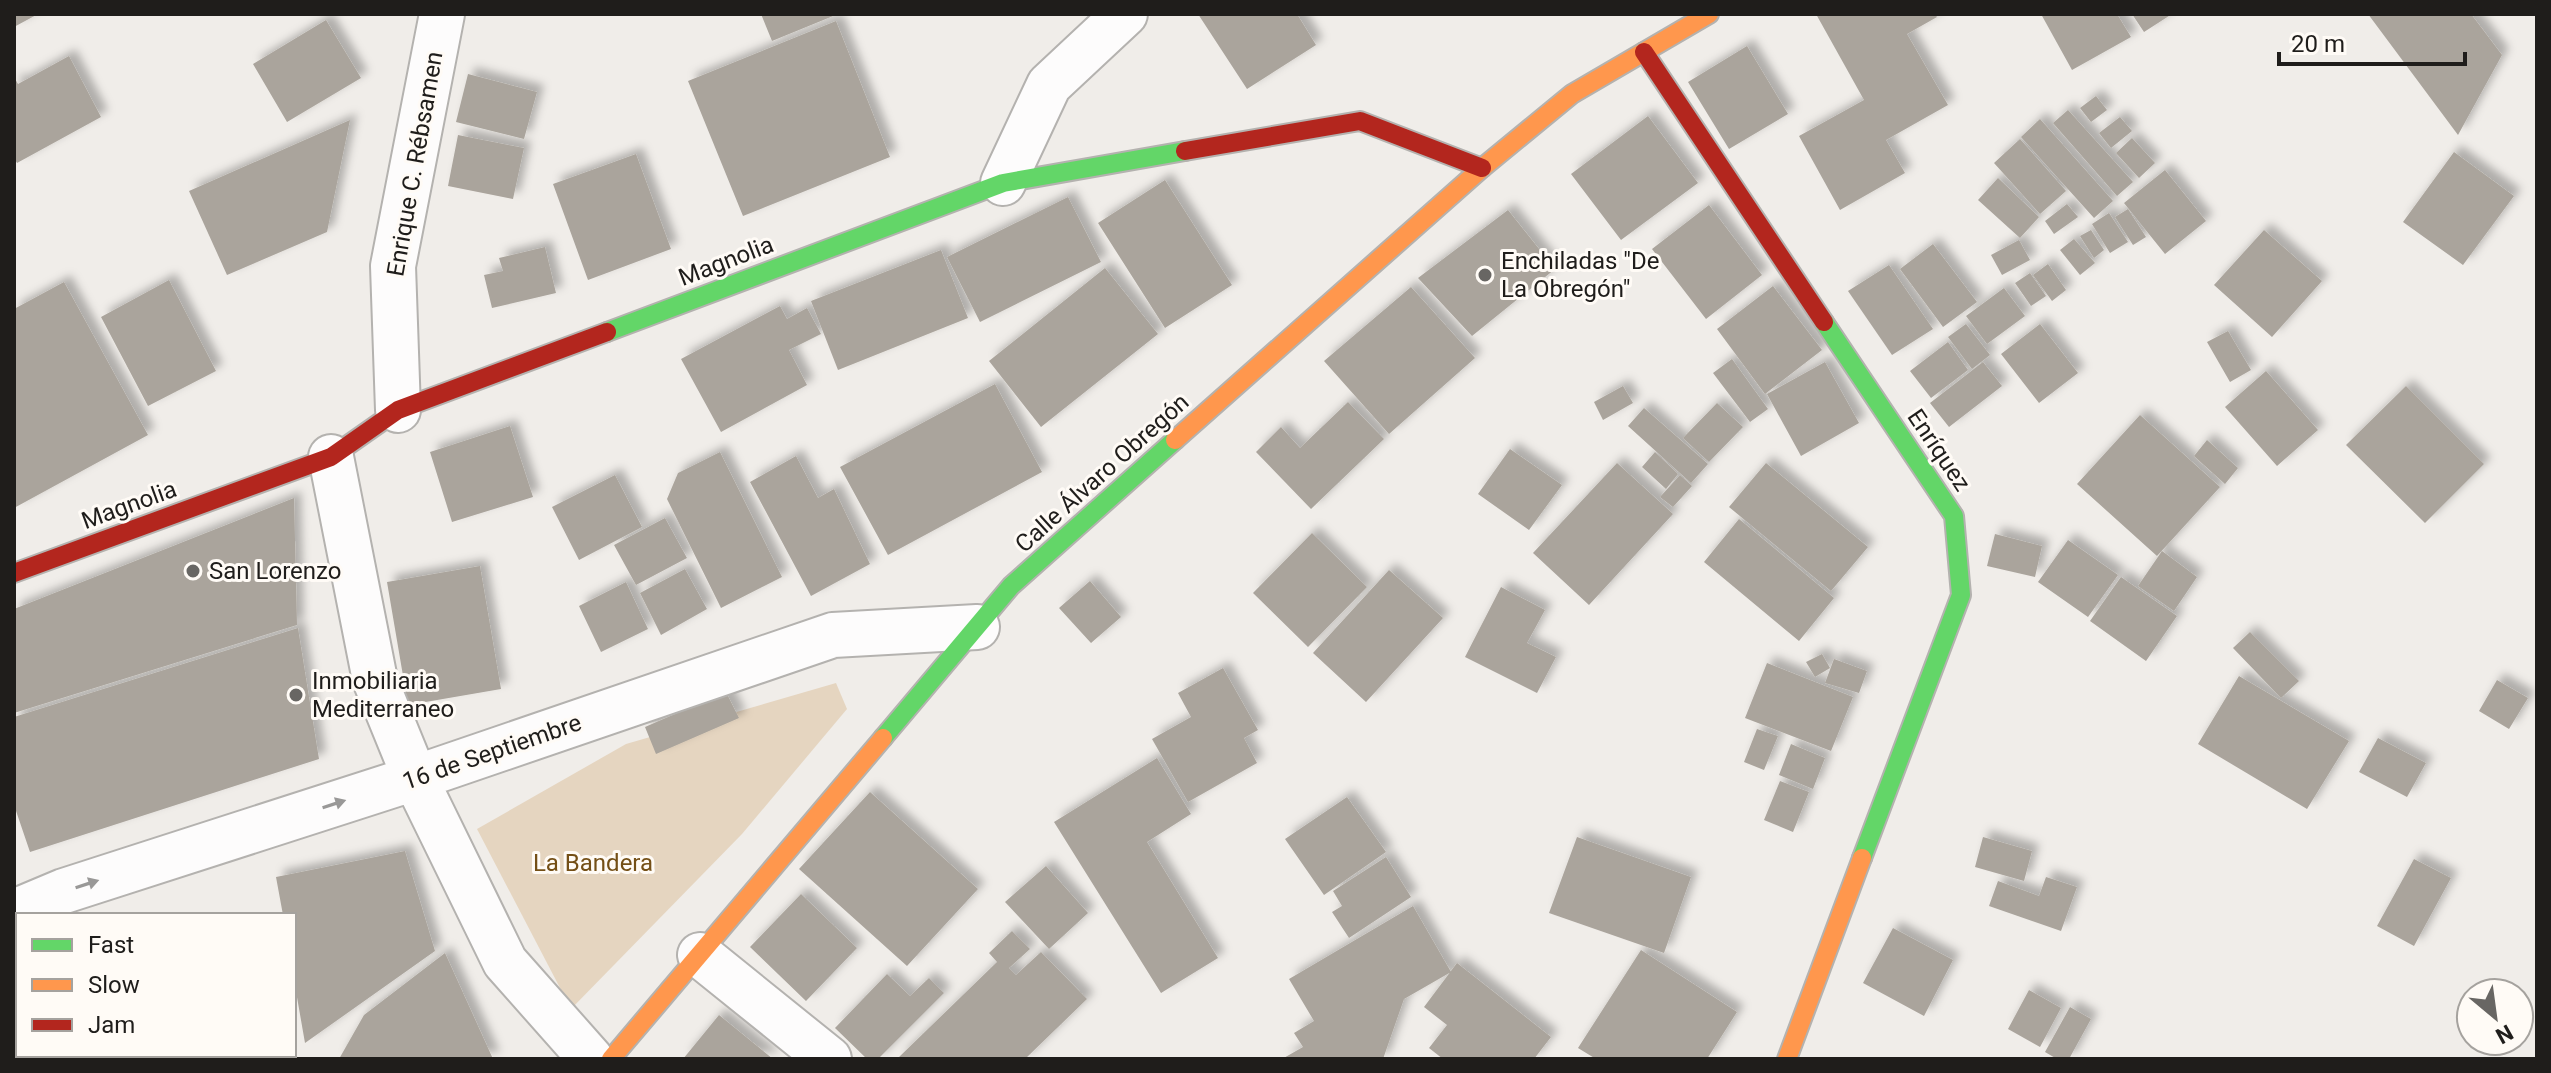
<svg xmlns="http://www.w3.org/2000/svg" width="2551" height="1073" font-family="Roboto,sans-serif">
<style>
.green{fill:#e5d5c0}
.building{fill:#aaa49c;filter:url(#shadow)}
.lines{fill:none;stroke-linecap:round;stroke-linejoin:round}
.street-casing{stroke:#b4b2af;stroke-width:48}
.fast-casing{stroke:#b4b2af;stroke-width:22}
.slow-casing{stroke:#b4b2af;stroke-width:22}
.jam-casing{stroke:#b4b2af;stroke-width:22}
.street{stroke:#fdfcfc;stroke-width:44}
.fast{stroke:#63d668;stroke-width:18}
.slow{stroke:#ff974d;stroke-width:18}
.jam{stroke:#b3261e;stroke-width:18}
.oneway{fill:#999897}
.poi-dot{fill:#686663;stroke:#fffbf6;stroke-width:3}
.labels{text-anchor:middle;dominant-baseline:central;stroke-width:6;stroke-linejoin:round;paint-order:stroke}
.street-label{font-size:24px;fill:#1f1d1b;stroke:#fffbf6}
.poi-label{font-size:24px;fill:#1f1d1b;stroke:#fffbf6;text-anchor:start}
.park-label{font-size:24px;fill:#744f16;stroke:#fffbf6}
</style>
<defs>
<filter id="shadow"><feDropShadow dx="7" dy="-7" stdDeviation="4" flood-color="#0004"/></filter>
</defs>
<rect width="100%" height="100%" fill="#f0ede9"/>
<path class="green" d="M 836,683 L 847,709 L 742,834 L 571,1009 L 477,829 L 626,744 Z"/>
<path class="building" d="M 14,14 L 38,14 L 14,27 Z
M 761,14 L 838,14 L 772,41 Z
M 1198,14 L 1297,14 L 1316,45 L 1247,89 Z
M 1816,14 L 1935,14 L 1937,17 L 1907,34 L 1948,105 L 1886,140 L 1905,173 L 1840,210 L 1799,136 L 1864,100 Z
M 2041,14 L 2117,14 L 2131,37 L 2072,70 Z
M 2132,14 L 2172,14 L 2144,32 Z
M 2368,14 L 2471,14 L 2502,55 L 2458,135 Z
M 326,20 L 361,78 L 287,122 L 253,64 Z
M 836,21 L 890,157 L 743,216 L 688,81 Z
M 1747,46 L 1788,114 L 1729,149 L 1688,82 Z
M 69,56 L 101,117 L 17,163 L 14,158 L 14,77 L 18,84 Z
M 468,74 L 537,92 L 524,139 L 456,122 Z
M 2096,96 L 2107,110 L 2091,122 L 2080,108 Z
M 2068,110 L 2133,182 L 2117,196 L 2053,123 Z
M 1648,116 L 1698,183 L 1621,240 L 1571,174 Z
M 2120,117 L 2132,131 L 2111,148 L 2099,133 Z
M 2040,119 L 2113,201 L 2094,218 L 2021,137 Z
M 350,120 L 327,232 L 227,275 L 189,191 Z
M 458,135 L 524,148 L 513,199 L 448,186 Z
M 2132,138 L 2155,163 L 2139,178 L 2116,153 Z
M 2020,139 L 2066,191 L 2040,214 L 1994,163 Z
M 2454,152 L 2514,196 L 2463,265 L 2403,222 Z
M 636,154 L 671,249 L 588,280 L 553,184 Z
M 2165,170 L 2206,221 L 2165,254 L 2124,203 Z
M 1998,178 L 2039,217 L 2020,238 L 1978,200 Z
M 1165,180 L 1232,285 L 1165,328 L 1098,223 Z
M 1068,197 L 1101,262 L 980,322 L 947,257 Z
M 2067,204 L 2078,217 L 2054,234 L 2045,221 Z
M 1709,205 L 1762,275 L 1706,319 L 1652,249 Z
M 2128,209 L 2146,237 L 2133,245 L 2115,217 Z
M 1508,210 L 1555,269 L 1472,336 L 1418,278 Z
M 2109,213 L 2128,242 L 2110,253 L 2092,224 Z
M 2091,230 L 2104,250 L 2094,258 L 2080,236 Z
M 2264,230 L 2322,281 L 2272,337 L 2214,285 Z
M 2074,239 L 2095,263 L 2080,275 L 2060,250 Z
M 2019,240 L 2030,260 L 2002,275 L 1991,255 Z
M 1933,244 L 1977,302 L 1943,327 L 1900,269 Z
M 545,247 L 556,293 L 492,308 L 484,275 L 503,271 L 499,258 Z
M 941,250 L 968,318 L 838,370 L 811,301 Z
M 2048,264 L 2066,290 L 2052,301 L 2033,275 Z
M 1889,265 L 1933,329 L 1892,355 L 1848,291 Z
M 1105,268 L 1158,334 L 1041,427 L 989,361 Z
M 2030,273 L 2046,296 L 2031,306 L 2015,283 Z
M 169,280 L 216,371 L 148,406 L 101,317 Z
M 64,282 L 148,435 L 14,508 L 14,309 Z
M 1773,286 L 1822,350 L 1765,394 L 1717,329 Z
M 1411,287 L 1475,358 L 1389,434 L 1324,361 Z
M 2004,288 L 2025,316 L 1987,344 L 1966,316 Z
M 780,306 L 787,319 L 807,308 L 821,334 L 789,350 L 807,385 L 721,432 L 681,359 Z
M 1966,324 L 1990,355 L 1972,369 L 1948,337 Z
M 2040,324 L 2078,373 L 2039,403 L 2001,354 Z
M 2228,331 L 2251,370 L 2230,382 L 2207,342 Z
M 1948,342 L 1968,370 L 1931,398 L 1910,371 Z
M 1732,359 L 1768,409 L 1750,422 L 1713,373 Z
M 1825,362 L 1859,423 L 1801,456 L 1767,394 Z
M 1983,362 L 2002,386 L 1949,427 L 1930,403 Z
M 2266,371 L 2318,430 L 2277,466 L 2225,407 Z
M 995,384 L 1042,472 L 888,555 L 840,467 Z
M 1623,386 L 1633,403 L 1603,420 L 1594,402 Z
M 2406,386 L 2484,464 L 2425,523 L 2346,445 Z
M 1348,402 L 1384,439 L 1311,509 L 1256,452 L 1281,427 L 1300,448 Z
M 1717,403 L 1743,427 L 1709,462 L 1683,438 Z
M 1644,408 L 1708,464 L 1691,483 L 1628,426 Z
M 2140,415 L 2220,487 L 2157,556 L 2077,484 Z
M 510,426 L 533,497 L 452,522 L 430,452 Z
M 2207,440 L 2238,468 L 2225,484 L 2194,456 Z
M 1510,449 L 1562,485 L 1529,530 L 1478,494 Z
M 720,452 L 782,577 L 721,608 L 667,499 L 678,473 Z
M 1655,452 L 1678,474 L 1666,489 L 1642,467 Z
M 796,456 L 818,498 L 834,489 L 870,564 L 811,596 L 750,482 Z
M 1617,463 L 1673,514 L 1589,605 L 1533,553 Z
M 1766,463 L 1868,547 L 1831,591 L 1729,507 Z
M 615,475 L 642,527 L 579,560 L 552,507 Z
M 1680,475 L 1692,486 L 1673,507 L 1660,497 Z
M 294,498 L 297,625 L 14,713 L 14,609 Z
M 665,518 L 687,558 L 636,585 L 614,545 Z
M 1739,519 L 1834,598 L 1799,641 L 1704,562 Z
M 1312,533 L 1367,587 L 1308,647 L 1253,593 Z
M 1995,534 L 2042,546 L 2035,577 L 1987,566 Z
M 2068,540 L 2118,575 L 2088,617 L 2038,582 Z
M 2162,551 L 2197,577 L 2174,611 L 2138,586 Z
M 480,566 L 501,689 L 408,705 L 387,582 Z
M 685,569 L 707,609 L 661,635 L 640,593 Z
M 1389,570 L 1443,618 L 1366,702 L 1313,653 Z
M 2121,577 L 2177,616 L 2146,661 L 2090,621 Z
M 1090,581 L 1121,617 L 1091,643 L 1059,608 Z
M 626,582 L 648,629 L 601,652 L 579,606 Z
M 1501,587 L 1545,610 L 1527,643 L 1556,657 L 1537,693 L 1465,657 Z
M 298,628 L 319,759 L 30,852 L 14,805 L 14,717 Z
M 2250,632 L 2299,681 L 2281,698 L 2233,648 Z
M 1822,654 L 1830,668 L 1815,677 L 1806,662 Z
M 1834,659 L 1867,671 L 1859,693 L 1825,683 Z
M 1767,663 L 1853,697 L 1831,751 L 1745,718 Z
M 1223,668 L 1258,730 L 1244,738 L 1257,763 L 1188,802 L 1152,739 L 1191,717 L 1178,693 Z
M 2239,676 L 2349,741 L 2307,809 L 2198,744 Z
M 2497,680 L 2528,698 L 2509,729 L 2479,711 Z
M 726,692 L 739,718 L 656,754 L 645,727 Z
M 1757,729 L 1778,736 L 1764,770 L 1744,762 Z
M 2378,738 L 2426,763 L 2407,797 L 2359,772 Z
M 1791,744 L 1825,758 L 1813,789 L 1779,775 Z
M 1157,758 L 1191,814 L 1147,842 L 1218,958 L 1161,993 L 1054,822 Z
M 1780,781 L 1809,792 L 1793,832 L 1764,820 Z
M 870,792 L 978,889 L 907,966 L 799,869 Z
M 1347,797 L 1386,852 L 1324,895 L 1285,839 Z
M 1577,837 L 1691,877 L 1664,953 L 1549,913 Z
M 1983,837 L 2032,851 L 2024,881 L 1975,867 Z
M 405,851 L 435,951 L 305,1043 L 294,980 L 294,915 L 283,915 L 276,877 Z
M 1386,857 L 1411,897 L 1349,938 L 1332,912 L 1342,906 L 1333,891 Z
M 2414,859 L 2451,878 L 2414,946 L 2377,926 Z
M 1046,866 L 1088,913 L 1049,949 L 1005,902 Z
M 2046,877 L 2077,887 L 2061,931 L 1989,906 L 1998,881 L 2039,896 Z
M 801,894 L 857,948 L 806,1001 L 750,947 Z
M 1413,906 L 1451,972 L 1404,999 L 1383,1059 L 1282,1059 L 1303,1047 L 1294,1033 L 1314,1021 L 1289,979 Z
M 1893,928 L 1953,960 L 1924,1016 L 1863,983 Z
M 1012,931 L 1030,949 L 1009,968 L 1016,975 L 1041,952 L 1087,999 L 1025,1059 L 897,1059 L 997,962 L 989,953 Z
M 1641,950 L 1737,1012 L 1707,1059 L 1596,1059 L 1578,1048 Z
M 445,953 L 493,1059 L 339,1059 L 364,1015 Z
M 1457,963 L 1551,1037 L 1534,1059 L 1443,1059 L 1429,1048 L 1447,1025 L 1424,1007 Z
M 887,974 L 910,996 L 929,978 L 944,993 L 878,1059 L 867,1059 L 835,1028 Z
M 18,977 L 18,1013 L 14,1004 L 14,979 Z
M 2029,990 L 2061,1008 L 2040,1047 L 2008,1029 Z
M 2070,1007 L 2091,1019 L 2069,1059 L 2057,1059 L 2045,1052 Z
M 719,1015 L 773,1059 L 683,1059 Z
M 38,1055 L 70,1055 L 72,1059 L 40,1059 Z"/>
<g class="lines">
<defs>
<path id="street" d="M 1003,183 L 1049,85 L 1125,14
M 398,410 L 393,266 L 442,14
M 331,457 L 375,680 L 415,778 L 505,962 L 591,1059
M 14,912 L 64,891 L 415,778 L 833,635 L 977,627
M 700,955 L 829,1059"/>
<path id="fast" d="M 1824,322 L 1954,516 L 1961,595 L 1862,858
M 607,332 L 1003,183 L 1185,151
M 883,738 L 1011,586 L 1175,440"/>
<path id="slow" d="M 1175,440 L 1482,168 L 1572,94 L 1709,14
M 611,1059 L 883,738
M 1787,1059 L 1862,858"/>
<path id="jam" d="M 1644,52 L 1824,322
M 1185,151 L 1360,121 L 1482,168
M 14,573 L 331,457 L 398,410 L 607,332"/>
</defs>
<use href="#street" class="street-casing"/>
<use href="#fast" class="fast-casing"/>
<use href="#slow" class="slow-casing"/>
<use href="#jam" class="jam-casing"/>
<use href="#street" class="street"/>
<use href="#fast" class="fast"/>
<use href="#slow" class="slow"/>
<use href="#jam" class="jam"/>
</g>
<defs><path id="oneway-solid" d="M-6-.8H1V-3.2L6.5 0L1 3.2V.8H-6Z" transform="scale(2)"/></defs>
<g class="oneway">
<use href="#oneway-solid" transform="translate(334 804) rotate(-18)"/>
<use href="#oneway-solid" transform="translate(87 884) rotate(-18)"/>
</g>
<g class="poi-dot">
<circle cx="1485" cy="275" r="8"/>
<circle cx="193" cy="571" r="8"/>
<circle cx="296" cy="695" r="8"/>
</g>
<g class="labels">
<g class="street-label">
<text transform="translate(415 164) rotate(-80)">Enrique C. Rébsamen</text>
<text transform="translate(726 261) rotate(-21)">Magnolia</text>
<text transform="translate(1939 450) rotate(56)">Enríquez</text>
<text transform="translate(1102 473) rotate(-42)">Calle Álvaro Obregón</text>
<text transform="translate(129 505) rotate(-20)">Magnolia</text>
<text transform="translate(492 752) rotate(-19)">16 de Septiembre</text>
</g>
<g class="poi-label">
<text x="1501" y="261">Enchiladas "De<tspan x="1501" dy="28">La Obregón"</tspan></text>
<text x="209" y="571">San Lorenzo</text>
<text x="312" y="681">Inmobiliaria<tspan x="312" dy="28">Mediterraneo</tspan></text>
</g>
<g class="park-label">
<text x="593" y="863">La Bandera</text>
</g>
</g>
<rect width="2551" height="1073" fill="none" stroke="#1f1d1b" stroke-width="32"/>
<rect x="16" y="913" width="280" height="144" fill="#fffbf6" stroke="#a5a29e" stroke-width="2"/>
<rect x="32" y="939" width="40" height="12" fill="#63d668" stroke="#a5a29e" stroke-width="2"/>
<text x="88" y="953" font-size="24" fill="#1f1d1b">Fast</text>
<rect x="32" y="979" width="40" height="12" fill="#ff974d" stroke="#a5a29e" stroke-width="2"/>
<text x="88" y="993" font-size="24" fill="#1f1d1b">Slow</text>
<rect x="32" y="1019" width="40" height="12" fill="#b3261e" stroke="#a5a29e" stroke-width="2"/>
<text x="88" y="1033" font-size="24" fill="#1f1d1b">Jam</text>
<g transform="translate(2495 1017) rotate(151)"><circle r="38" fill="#fffbf6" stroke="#a5a29e" stroke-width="2"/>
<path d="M0-6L14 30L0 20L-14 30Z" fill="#686663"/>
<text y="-12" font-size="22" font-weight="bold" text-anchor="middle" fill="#1f1d1b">N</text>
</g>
<path d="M2279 52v12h186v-12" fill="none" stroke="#1f1d1b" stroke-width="4"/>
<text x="2291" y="52" font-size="24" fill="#1f1d1b" stroke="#fffbf6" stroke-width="6" paint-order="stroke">20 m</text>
</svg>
